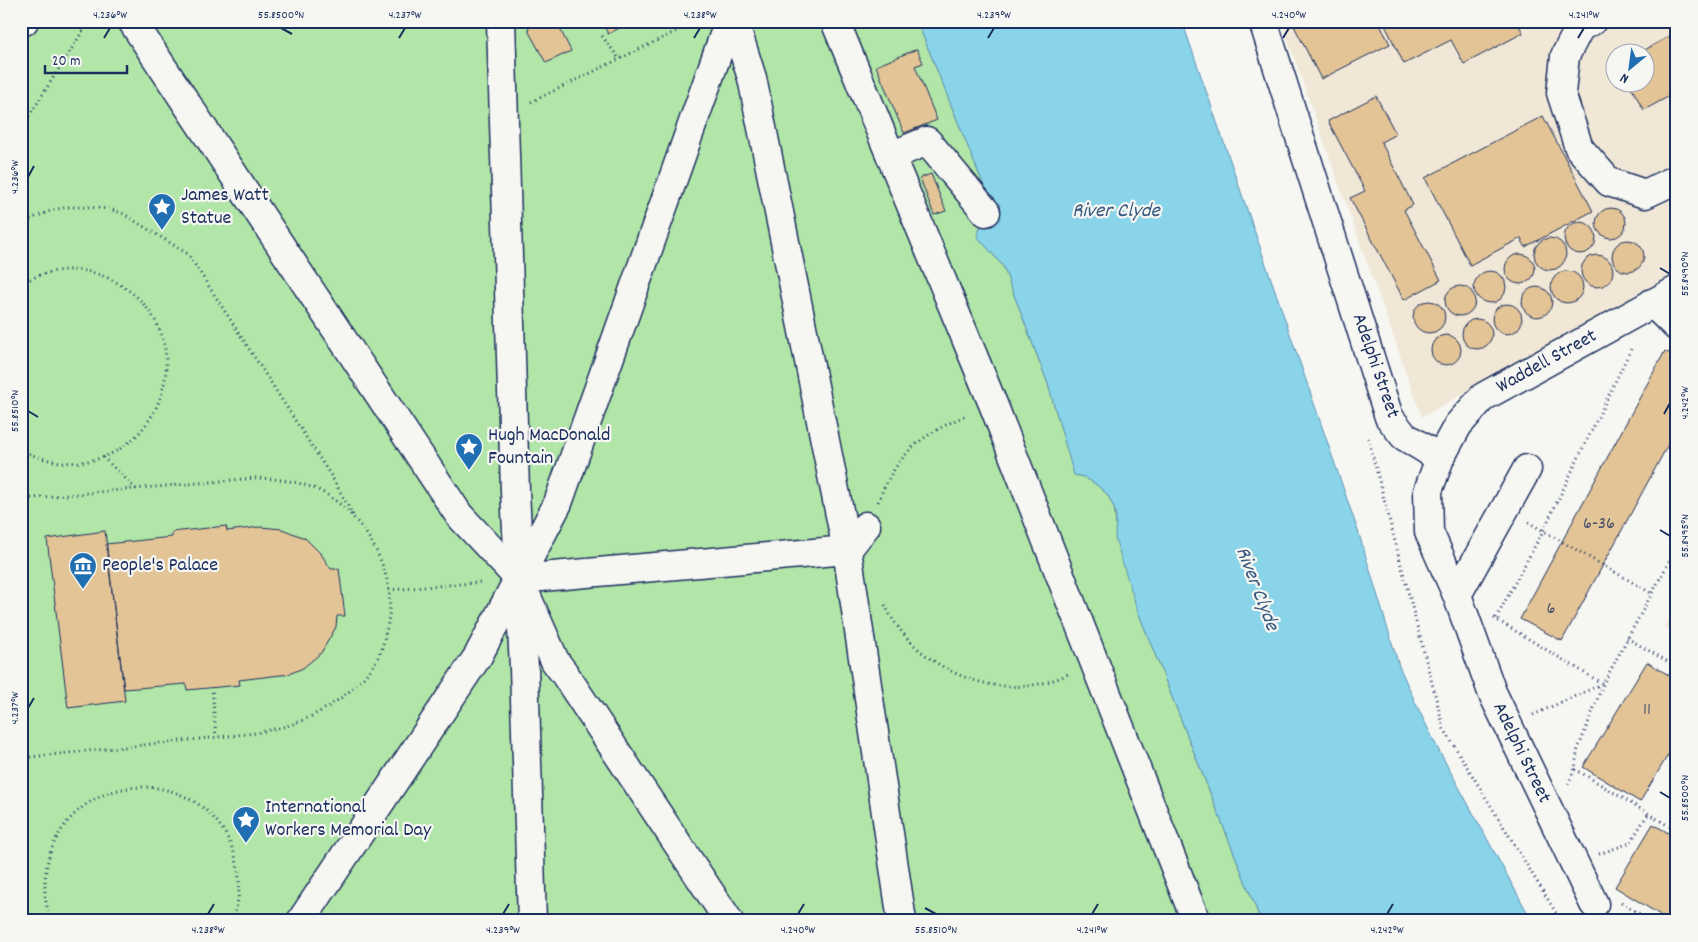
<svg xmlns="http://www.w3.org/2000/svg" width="1698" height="942" font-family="Dekko,sans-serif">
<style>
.built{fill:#f0e7d6;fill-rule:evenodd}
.green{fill:#b1e6a8;stroke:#668a83}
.water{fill:#8ad4ea;stroke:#5e92b2}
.building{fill:#e3c496;stroke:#1b2f5e}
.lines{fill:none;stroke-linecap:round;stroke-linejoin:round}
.minor-casing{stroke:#1b2f5e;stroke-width:31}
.path{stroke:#1b2f5e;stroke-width:3;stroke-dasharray:1 4;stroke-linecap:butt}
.minor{stroke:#f6f6f2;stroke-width:28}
.ticks{fill:none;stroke:#1b2f5e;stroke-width:2}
.labels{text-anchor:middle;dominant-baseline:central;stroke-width:4.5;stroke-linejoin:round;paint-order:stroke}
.number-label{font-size:18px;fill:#4d546c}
.poi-label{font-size:20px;fill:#1b2f5e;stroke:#f6f6f2;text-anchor:start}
.street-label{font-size:20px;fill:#1b2f5e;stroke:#f6f6f2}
.water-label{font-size:21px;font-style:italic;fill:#375881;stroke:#f6f6f2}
.neatline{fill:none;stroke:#1b2f5e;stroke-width:2}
.ticks-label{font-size:12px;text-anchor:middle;fill:#1b2f5e}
</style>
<rect width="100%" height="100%" fill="#f6f6f2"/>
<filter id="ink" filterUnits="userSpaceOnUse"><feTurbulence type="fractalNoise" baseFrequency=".02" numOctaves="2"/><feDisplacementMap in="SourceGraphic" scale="10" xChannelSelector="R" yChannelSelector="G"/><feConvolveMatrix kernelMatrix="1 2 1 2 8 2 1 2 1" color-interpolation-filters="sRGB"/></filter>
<g filter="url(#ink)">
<path class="built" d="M 1281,21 L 1677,21 L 1677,272 L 1422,417 ZM 1616,52 L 1646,52 L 1646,82 L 1616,82 Z
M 1677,605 L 1677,635 L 1664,627 Z"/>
<path class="green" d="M 21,21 L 917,21 L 990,201 L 977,236 L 1003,266 L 1048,384 L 1074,474 L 1084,477 L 1097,485 L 1107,494 L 1114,507 L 1116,527 L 1137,609 L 1261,921 L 21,921 Z"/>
<path class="water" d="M 917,21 L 1182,21 L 1358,531 L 1399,666 L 1417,706 L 1437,747 L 1532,921 L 1261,921 L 1137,609 L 1115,538 L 1116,517 L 1114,507 L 1107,494 L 1097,485 L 1084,477 L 1074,475 L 1048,384 L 1003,266 L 977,236 L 990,201 Z"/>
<path class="building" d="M 528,21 L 556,21 L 571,51 L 546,63 L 529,32 Z
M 602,21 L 633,21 L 608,34 Z
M 1378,21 L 1390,44 L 1321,79 L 1292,22 Z
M 1383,21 L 1517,21 L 1523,33 L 1464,64 L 1451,40 L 1404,64 Z
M 1677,32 L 1677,92 L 1644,110 L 1628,82 L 1646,82 L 1646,52 L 1641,52 Z
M 917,49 L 923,63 L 915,66 L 937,120 L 904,133 L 876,66 Z
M 1376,96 L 1396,134 L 1381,142 L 1413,205 L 1404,210 L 1441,280 L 1404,300 L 1350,198 L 1365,191 L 1328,121 Z
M 1543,116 L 1593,211 L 1525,247 L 1521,238 L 1470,265 L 1425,178 Z
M 931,174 L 946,211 L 934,215 L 920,178 Z
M1596 223a15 15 0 1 1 30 0a15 15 0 1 1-30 0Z
M1564 238a16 16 0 1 1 32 0a16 16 0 1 1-32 0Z
M1534 254a16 16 0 1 1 32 0a16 16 0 1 1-32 0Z
M1612 256a16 16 0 1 1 32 0a16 16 0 1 1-32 0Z
M1505 269a15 15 0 1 1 30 0a15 15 0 1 1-30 0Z
M1581 271a16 16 0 1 1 32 0a16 16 0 1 1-32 0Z
M1551 287a16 16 0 1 1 32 0a16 16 0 1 1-32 0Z
M1474 287a16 16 0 1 1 32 0a16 16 0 1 1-32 0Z
M1445 301a15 15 0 1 1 30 0a15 15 0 1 1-30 0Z
M1522 302a15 15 0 1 1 30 0a15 15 0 1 1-30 0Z
M1413 317a16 16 0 1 1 32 0a16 16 0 1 1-32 0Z
M1492 319a15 15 0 1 1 30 0a15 15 0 1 1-30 0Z
M1462 334a15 15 0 1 1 30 0a15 15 0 1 1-30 0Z
M1431 350a15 15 0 1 1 30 0a15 15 0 1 1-30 0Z
M 1665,351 L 1677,357 L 1677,428 L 1562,641 L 1520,619 Z
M 226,526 L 227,531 L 260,527 L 282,529 L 305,538 L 321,554 L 331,569 L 339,569 L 345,616 L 337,616 L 336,627 L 321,653 L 303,668 L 289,674 L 239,680 L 240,685 L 187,690 L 186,684 L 124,689 L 106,544 L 172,537 L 172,532 Z
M 105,531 L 125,701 L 68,708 L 47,539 Z
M 1647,662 L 1677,680 L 1677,740 L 1640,802 L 1583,767 Z
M 1653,824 L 1677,838 L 1677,921 L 1670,921 L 1615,887 Z"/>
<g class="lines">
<defs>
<path id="minor" d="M 132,21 L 459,515 L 519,579 L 555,661 L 564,673 L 729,921
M 501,21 L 515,491 L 524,668 L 532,921
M 734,21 L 752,78 L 847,550 L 902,921
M 835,21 L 993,404 L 1196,921
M 1263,21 L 1389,417 L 1404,436 L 1440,458 L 1428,491 L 1429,532 L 1457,595 L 1492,692 L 1594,904
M 1592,21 L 1580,27 L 1565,56 L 1561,93 L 1579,148 L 1609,182 L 1645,194 L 1677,179
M 21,22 L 24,21
M 891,156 L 927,141 L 986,212
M 1652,303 L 1677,327
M 1440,458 L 1458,425 L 1483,397 L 1677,290
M 519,579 L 847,550 L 866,526
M 1457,595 L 1527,469
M 301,921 L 478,656 L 558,503 L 729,21"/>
</defs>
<use href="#minor" class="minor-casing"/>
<path class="path" d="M 602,36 L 620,60
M 531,102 L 685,27 L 699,23
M 21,129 L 89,21
M 21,223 L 53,210 L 69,207 L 89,207 L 109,209 L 122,213 L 188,254 L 333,479 L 353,515
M 21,284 C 48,268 79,265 108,278 C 227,334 146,511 21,450
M 1368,438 L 1444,729 L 1561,921
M 103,457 L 136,489
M 21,499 L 255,478 C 279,479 302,481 324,493 C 357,512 384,553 389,591 C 391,606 389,621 385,636 C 383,646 380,656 374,664 C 358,690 321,714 293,724 C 281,728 269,730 256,733 L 21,758
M 878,502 C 897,453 921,435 967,415
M 1528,522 L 1651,593
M 389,590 L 483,582
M 885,605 C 916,671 1003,708 1070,673
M 1494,618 L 1603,684
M 1496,618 L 1543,531 L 1631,349
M 21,638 C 24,658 25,678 21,697
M 1627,638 L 1677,667
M 212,687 L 216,737
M 1533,715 L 1602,684
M 1575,769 L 1677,831
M 1568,784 L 1575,769 L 1577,752 L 1603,684 L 1677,547
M 1599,854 L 1630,843 L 1648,814
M 1621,903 L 1652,921
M 52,921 C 43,902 43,878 49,857 C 75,768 200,762 233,850 C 241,872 242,899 231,921"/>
<use href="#minor" class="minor"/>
</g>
</g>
<path class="ticks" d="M 281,28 L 292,34M 104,38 L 110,28M 399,38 L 405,28M 694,38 L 700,28M 988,38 L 994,28M 1283,38 L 1289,28M 1578,38 L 1584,28M 28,177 L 34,166M 1660,268 L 1670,274M 28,411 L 38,417M 1664,414 L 1670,403M 1660,530 L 1670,536M 28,708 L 34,698M 1660,792 L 1670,798M 925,908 L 936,914M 208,914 L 214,904M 503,914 L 509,904M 798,914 L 804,904M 1092,914 L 1098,904M 1387,914 L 1393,904"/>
<defs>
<symbol id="sight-pin" viewBox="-11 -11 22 30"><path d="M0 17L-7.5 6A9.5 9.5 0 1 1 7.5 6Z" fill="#1f6fb2" stroke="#f6f6f2"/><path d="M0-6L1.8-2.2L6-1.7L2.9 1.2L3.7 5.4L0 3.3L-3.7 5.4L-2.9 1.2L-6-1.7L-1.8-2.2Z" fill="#fff"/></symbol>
<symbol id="museum-pin" viewBox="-11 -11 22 30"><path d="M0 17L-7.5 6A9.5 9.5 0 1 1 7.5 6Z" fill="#1f6fb2" stroke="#f6f6f2"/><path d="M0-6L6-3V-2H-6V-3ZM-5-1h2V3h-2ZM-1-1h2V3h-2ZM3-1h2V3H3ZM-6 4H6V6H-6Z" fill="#fff"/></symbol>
</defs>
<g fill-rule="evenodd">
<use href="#sight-pin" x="146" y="191" width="32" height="43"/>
<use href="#sight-pin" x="453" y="431" width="32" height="43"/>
<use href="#museum-pin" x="67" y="550" width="32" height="43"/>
<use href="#sight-pin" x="230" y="804" width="32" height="43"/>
</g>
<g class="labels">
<g class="number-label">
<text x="1599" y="524">6-36</text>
<text x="1551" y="609">6</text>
<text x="1647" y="710">11</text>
</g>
<g class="poi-label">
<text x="181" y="196">James Watt<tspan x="181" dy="23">Statue</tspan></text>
<text x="488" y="436">Hugh MacDonald<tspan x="488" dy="23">Fountain</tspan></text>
<text x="102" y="566">People's Palace</text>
<text x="265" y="808">International<tspan x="265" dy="23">Workers Memorial Day</tspan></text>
</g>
<g class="street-label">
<text transform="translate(1547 362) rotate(-29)">Waddell Street</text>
<text transform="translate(1375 366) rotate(71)">Adelphi Street</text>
<text transform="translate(1521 753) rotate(64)">Adelphi Street</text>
</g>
<g class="water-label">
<text x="1116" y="212">River Clyde</text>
<text transform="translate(1256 589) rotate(69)">River Clyde</text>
</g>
</g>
<rect width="1698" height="942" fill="none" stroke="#f6f6f2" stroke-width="55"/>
<g transform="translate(1630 68) rotate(209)"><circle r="24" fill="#f6f6f2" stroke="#9ea6b7"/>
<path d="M0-4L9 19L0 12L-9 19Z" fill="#1f6fb2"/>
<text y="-8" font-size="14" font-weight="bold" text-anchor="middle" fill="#1b2f5e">N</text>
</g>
<path d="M45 65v8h82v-8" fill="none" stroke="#1b2f5e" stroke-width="2.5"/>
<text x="52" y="65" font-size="15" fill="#1b2f5e" stroke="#f6f6f2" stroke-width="4" paint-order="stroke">20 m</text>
<rect x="28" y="28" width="1642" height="886" class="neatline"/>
<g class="ticks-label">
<text x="110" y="18">4.236°W</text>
<text x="281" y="18">55.8500°N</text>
<text x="405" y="18">4.237°W</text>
<text x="700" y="18">4.238°W</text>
<text x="994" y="18">4.239°W</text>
<text x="1289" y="18">4.240°W</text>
<text x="1584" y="18">4.241°W</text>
<text transform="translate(14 177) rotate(-90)" y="4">4.236°W</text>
<text transform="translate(1684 274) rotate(-90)" y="4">55.8490°N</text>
<text transform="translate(1684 403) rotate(-90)" y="4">4.242°W</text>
<text transform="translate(14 411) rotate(-90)" y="4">55.8510°N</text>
<text transform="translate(1684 536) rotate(-90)" y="4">55.8495°N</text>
<text transform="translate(14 708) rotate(-90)" y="4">4.237°W</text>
<text transform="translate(1684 798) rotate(-90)" y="4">55.8500°N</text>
<text x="208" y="933">4.238°W</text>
<text x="503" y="933">4.239°W</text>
<text x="798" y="933">4.240°W</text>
<text x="936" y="933">55.8510°N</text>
<text x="1092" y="933">4.241°W</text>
<text x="1387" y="933">4.242°W</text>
</g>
</svg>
